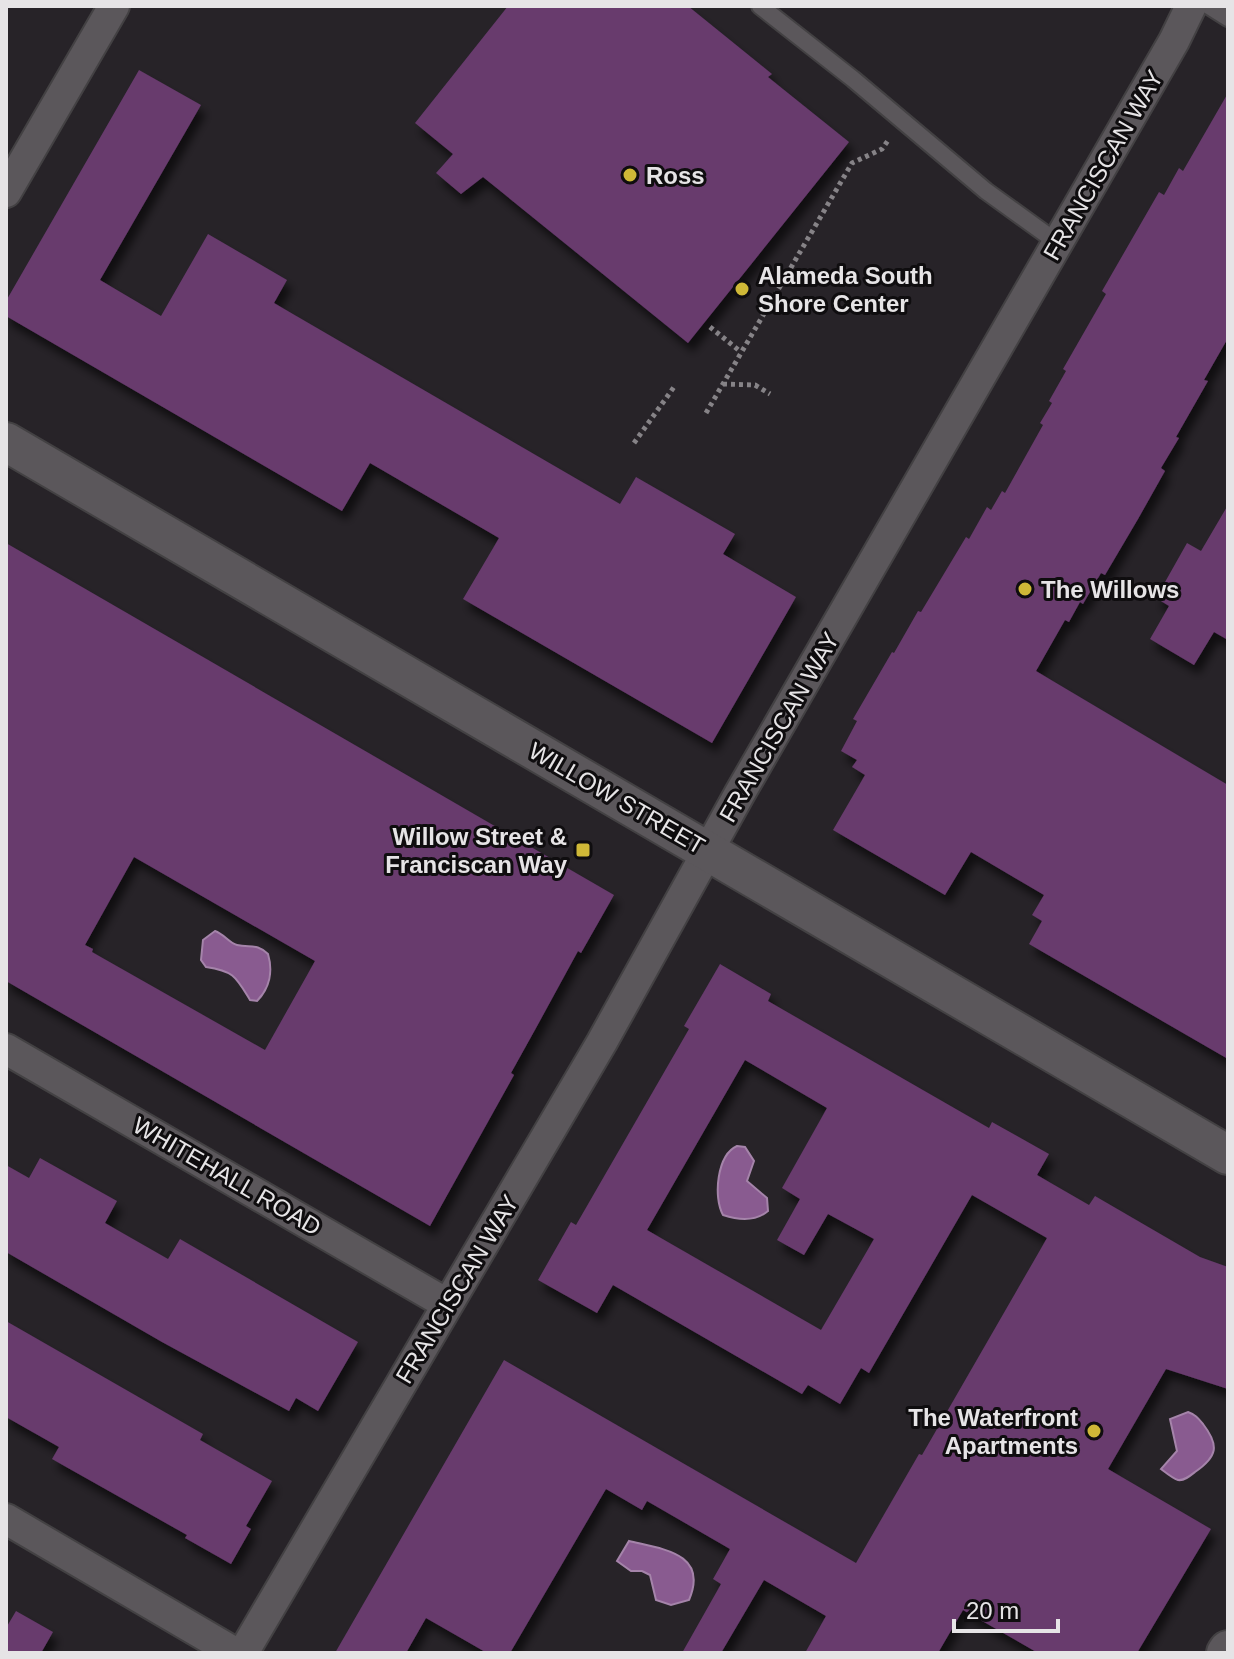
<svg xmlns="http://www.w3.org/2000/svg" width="1234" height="1659" font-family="Helvetica,sans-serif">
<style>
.water{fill:#895b90;stroke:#a584aa;stroke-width:2}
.building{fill:#673a6d;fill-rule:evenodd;filter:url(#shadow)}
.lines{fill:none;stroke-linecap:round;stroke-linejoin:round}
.service-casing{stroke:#434143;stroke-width:20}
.minor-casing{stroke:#434143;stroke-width:34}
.tertiary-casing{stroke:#434143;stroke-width:42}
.path{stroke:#868387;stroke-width:5;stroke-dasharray:4 4;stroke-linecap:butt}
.service{stroke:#5b575b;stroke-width:16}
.minor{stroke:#5b575b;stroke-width:30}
.tertiary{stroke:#5b575b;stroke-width:38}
.poi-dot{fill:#cfb837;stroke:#0f0d0f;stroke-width:3}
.labels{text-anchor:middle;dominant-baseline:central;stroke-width:6;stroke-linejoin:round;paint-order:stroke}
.street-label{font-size:24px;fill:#e6e4e6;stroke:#0f0d0f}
.poi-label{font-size:24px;font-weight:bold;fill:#e6e4e6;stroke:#0f0d0f;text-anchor:start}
</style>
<defs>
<filter id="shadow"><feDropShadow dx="5" dy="9" stdDeviation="4" flood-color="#0009"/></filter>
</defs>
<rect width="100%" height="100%" fill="#272328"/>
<path class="water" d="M 215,931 C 224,934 229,943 237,945 C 250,948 257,943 268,954 C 273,971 270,988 257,1001 L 250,1000 C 236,977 234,971 206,967 L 201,960 L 203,940 Z
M 737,1146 L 745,1147 L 754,1161 L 747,1181 L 767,1198 L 768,1211 C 755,1222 738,1220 723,1215 C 713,1197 717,1155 737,1146 Z
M 1188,1412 C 1196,1415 1198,1418 1203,1424 C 1220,1446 1217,1457 1195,1472 C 1190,1476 1184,1481 1178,1480 C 1172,1478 1165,1472 1161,1469 L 1177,1451 L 1170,1419 Z
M 629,1541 C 662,1549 709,1553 689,1600 L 671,1605 L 656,1600 L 650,1575 L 642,1571 L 631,1571 L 617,1561 Z"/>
<path class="building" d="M 508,6 L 688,6 L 772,74 L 768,77 L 849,142 L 688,343 L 483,177 L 461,194 L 436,173 L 453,154 L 415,123 Z
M 139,70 L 201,105 L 100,280 L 161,316 L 208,234 L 287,280 L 274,303 L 620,504 L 636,477 L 735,534 L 723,554 L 796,597 L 712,743 L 463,599 L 499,538 L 370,463 L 342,511 L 6,316 L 6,301 Z
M 1228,93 L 1228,338 L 1204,380 L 1208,381 L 1176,437 L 1179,438 L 1161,468 L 1165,471 L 1138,519 L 1105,575 L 1101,573 L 1083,604 L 1080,602 L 1069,622 L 1065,620 L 1036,671 L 1228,785 L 1228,1059 L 1029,944 L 1042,921 L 1032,915 L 1044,895 L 971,852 L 945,895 L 833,830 L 865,775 L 852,767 L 857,760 L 841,751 L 857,721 L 853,719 L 892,652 L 894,653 L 918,611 L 921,612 L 966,537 L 969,539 L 987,507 L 991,510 L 1002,491 L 1005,493 L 1043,425 L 1040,423 L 1052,403 L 1049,401 L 1066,371 L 1063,369 L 1106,294 L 1102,291 L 1159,192 L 1164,195 L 1179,168 L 1183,171 Z
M 1228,505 L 1228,640 L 1214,632 L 1194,665 L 1150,639 L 1169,606 L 1156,598 L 1187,543 L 1201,551 Z
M 6,543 L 614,895 L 581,953 L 578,951 L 536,1028 L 511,1073 L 514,1075 L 430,1226 L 6,981 ZM 134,857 L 315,961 L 265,1050 L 92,952 L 93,949 L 85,945 Z
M 720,964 L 771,994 L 768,1001 L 989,1128 L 992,1122 L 1049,1154 L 1037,1175 L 1089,1205 L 1095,1196 L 1200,1257 L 1228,1267 L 1228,1389 L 1166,1369 L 1108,1469 L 1211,1529 L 1137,1653 L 1038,1653 L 963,1610 L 938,1653 L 805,1653 L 826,1616 L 764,1580 L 721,1653 L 682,1653 L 721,1584 L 713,1579 L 730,1549 L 647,1501 L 642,1510 L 606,1489 L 510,1653 L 487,1653 L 426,1618 L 406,1653 L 335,1653 L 504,1360 L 856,1563 L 919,1454 L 922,1455 L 1047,1238 L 972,1195 L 869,1373 L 861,1368 L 840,1404 L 808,1385 L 802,1394 L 613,1285 L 597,1313 L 538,1280 L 571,1222 L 576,1225 L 689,1029 L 684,1026 ZM 745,1060 L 827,1108 L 782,1188 L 800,1199 L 777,1240 L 804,1255 L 828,1214 L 874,1239 L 821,1330 L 647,1230 Z
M 40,1158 L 117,1201 L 105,1223 L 168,1259 L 180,1239 L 358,1342 L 318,1411 L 296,1398 L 289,1411 L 162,1342 L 6,1252 L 6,1165 L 29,1178 Z
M 6,1321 L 203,1434 L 200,1440 L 272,1481 L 246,1526 L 251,1529 L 231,1564 L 185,1538 L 187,1535 L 52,1459 L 59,1447 L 6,1417 Z
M 16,1611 L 53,1632 L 41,1653 L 6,1653 L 6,1628 Z"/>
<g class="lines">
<defs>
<path id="service" d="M 760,6 L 853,79 L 986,191 L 1058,243
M 1209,6 L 1228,18"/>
<path id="minor" d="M 6,192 L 114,6
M 6,1049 L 447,1304
M 6,1519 L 235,1653
M 243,1653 L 602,1042 L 740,793 L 1174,41 L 1191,6"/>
<path id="tertiary" d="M 6,442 L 1228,1155
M 1226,1653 L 1228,1650"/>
</defs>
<use href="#service" class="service-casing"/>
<use href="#minor" class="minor-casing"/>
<use href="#tertiary" class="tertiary-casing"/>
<path class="path" d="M 710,327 L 741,352
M 723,384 L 755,385 L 770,394
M 706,413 L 852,163 L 882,149 L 889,139
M 634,443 L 674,387"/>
<use href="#service" class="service"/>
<use href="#minor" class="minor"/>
<use href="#tertiary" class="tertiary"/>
</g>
<g class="poi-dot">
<circle cx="630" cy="175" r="8"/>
<circle cx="742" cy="289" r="8"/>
<circle cx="1025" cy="589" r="8"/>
<rect x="575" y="842" width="16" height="16" rx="4"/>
<circle cx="1094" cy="1431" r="8"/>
</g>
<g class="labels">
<g class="street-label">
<text transform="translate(1103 165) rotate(-60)">FRANCISCAN WAY</text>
<text transform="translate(779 727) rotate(-60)">FRANCISCAN WAY</text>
<text transform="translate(617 798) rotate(30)">WILLOW STREET</text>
<text transform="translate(227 1176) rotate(30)">WHITEHALL ROAD</text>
<text transform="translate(457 1289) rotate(-59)">FRANCISCAN WAY</text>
</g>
<g class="poi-label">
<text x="646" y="175">Ross</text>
<text x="758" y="275">Alameda South<tspan x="758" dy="28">Shore Center</tspan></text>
<text x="1041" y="589">The Willows</text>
<text x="567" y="836" text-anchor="end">Willow Street &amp;<tspan x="567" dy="28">Franciscan Way</tspan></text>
<text x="1078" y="1417" text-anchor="end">The Waterfront<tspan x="1078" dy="28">Apartments</tspan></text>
</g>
</g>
<rect width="1234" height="1659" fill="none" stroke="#e6e4e6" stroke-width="16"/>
<path d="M954 1619v12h104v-12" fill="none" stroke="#e6e4e6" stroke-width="4"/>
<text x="966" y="1619" font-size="24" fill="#e6e4e6" stroke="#0f0d0f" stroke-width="6" paint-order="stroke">20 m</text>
</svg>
